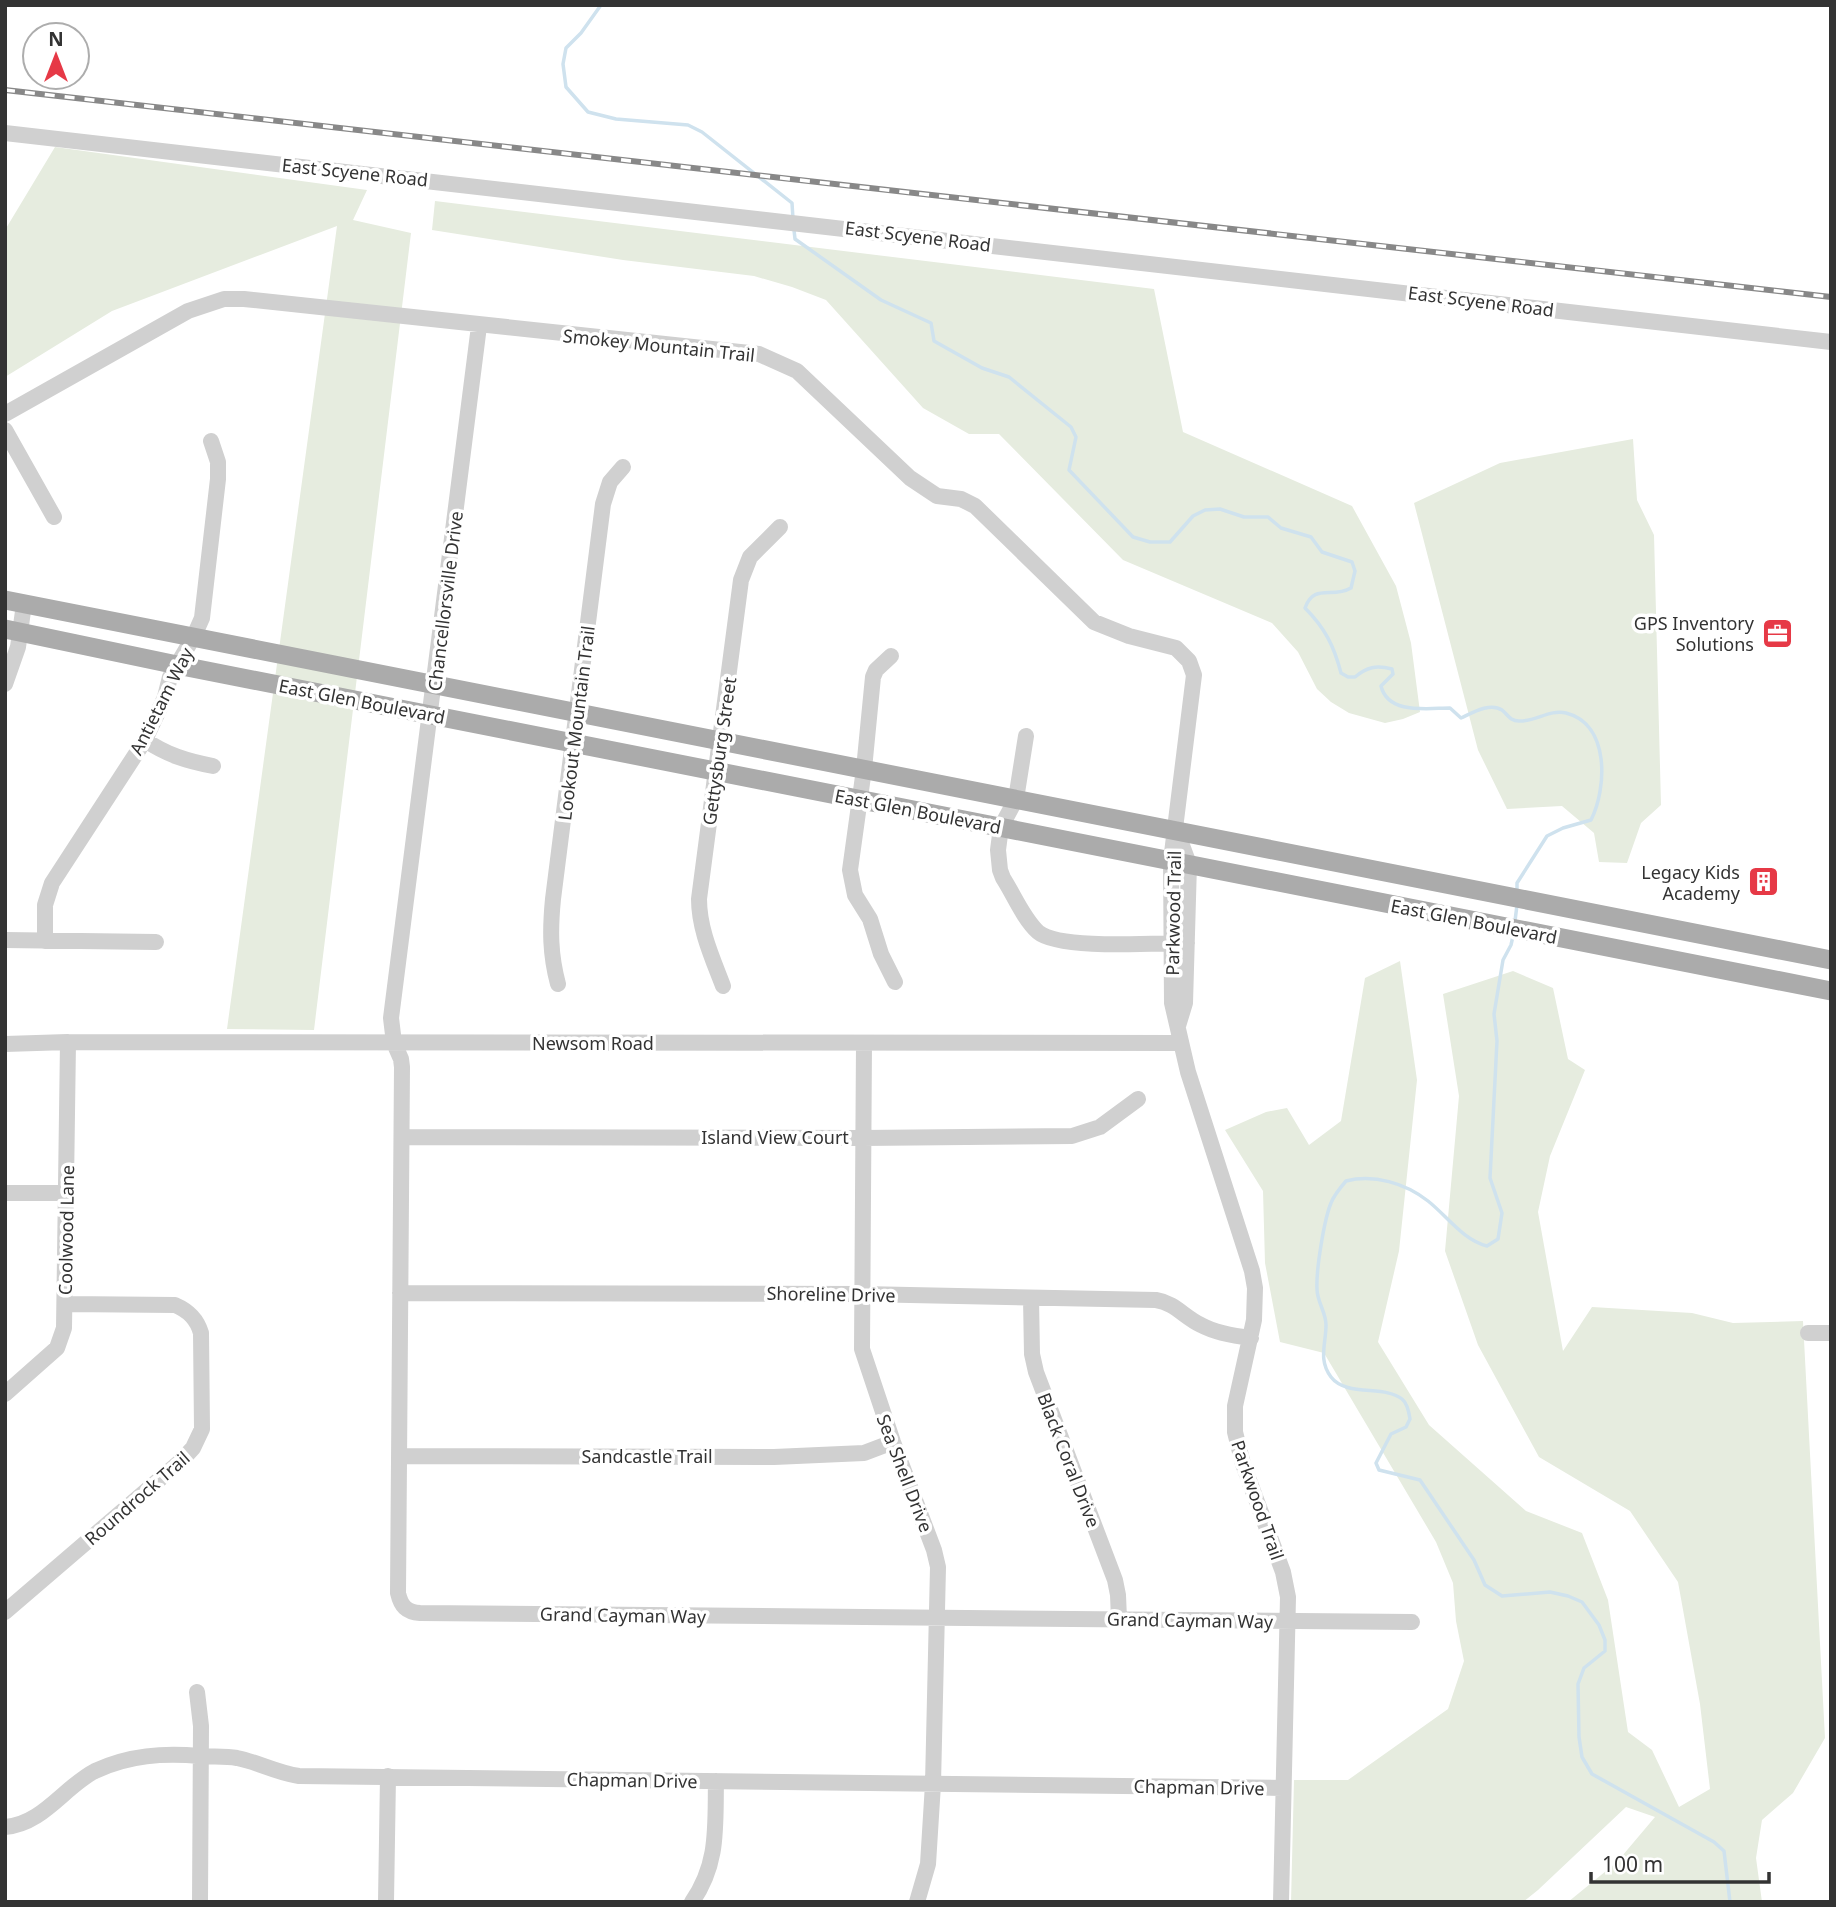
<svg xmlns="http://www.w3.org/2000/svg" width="1836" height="1907" font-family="'Noto Sans',sans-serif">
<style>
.green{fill:#e6ecdf}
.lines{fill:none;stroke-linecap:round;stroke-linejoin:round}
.stream{stroke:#cfe2ee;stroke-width:3.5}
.minor{stroke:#d0d0d0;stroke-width:16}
.major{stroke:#ababab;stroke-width:19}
.rail-casing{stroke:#888;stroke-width:6}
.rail{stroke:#fff;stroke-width:3.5;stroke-dasharray:10;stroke-linecap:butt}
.labels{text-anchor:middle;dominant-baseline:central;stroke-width:7;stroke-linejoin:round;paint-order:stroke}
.street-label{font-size:18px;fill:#333;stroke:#fff}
.poi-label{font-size:18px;fill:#333;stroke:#fff;text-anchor:end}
</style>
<rect width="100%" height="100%" fill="#fff"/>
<path class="green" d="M 55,147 L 367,190 L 353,220 L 411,233 L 314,1030 L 227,1029 L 337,226 L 112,311 L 5,377 L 5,230 Z
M 435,201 L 1154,289 L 1183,432 L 1352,506 L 1396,586 L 1411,643 L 1420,712 L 1403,719 L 1385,723 L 1349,713 L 1331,702 L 1317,689 L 1298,652 L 1272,623 L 1123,560 L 999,434 L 969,434 L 923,408 L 826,300 L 792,287 L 754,276 L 623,260 L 432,230 Z
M 1633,439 L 1637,500 L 1654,535 L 1661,805 L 1641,823 L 1627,863 L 1599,862 L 1594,833 L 1562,806 L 1507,809 L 1478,750 L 1414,503 L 1500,463 Z
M 1400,961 L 1417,1080 L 1399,1251 L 1378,1342 L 1429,1425 L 1526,1511 L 1582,1533 L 1608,1600 L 1628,1732 L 1652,1750 L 1679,1807 L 1710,1789 L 1700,1704 L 1678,1582 L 1630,1511 L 1539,1457 L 1478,1345 L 1445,1251 L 1459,1096 L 1443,994 L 1513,971 L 1553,988 L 1568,1059 L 1585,1070 L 1550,1156 L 1538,1212 L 1563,1351 L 1592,1307 L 1692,1313 L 1733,1323 L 1803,1321 L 1825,1738 L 1793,1793 L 1762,1820 L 1756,1858 L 1762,1902 L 1568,1902 L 1617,1862 L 1655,1817 L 1626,1807 L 1538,1890 L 1523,1902 L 1291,1902 L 1294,1780 L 1348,1780 L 1448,1709 L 1464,1661 L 1456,1621 L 1453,1583 L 1436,1542 L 1324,1353 L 1280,1342 L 1265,1263 L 1263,1191 L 1225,1130 L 1266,1112 L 1287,1108 L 1309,1145 L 1341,1121 L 1365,978 Z"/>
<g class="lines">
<path class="stream" d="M 601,5 L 581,33 L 566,48 L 563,64 L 566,87 L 588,112 L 616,119 L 688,125 L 702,132 L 792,203 L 793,219
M 794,230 L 795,239 L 881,300 L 931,323 L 934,341 L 982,368 L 1009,377 L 1071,427 L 1076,437 L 1069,470 L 1133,537 L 1150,542 L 1170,542 L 1193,516 L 1205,510 L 1220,509 L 1244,517 L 1268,517 L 1281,528 L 1311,537 L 1322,552 L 1352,562 L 1355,571 L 1351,588 C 1332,599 1314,583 1305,608 C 1325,628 1334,646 1341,673 L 1348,677 L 1355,677 C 1367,667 1376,665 1392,669 L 1393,674 L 1381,686 C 1388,715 1428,708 1450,708 L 1461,718 C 1472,713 1490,702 1502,710 C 1508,715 1510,721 1519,721 C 1535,722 1550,709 1566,713 C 1610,724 1607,788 1591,820 L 1563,828 L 1547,836 L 1517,883 L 1517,890
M 1515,921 L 1517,905
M 1513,936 L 1511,945 L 1503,960 L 1494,1014 L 1497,1041 L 1490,1178 L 1502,1213 L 1498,1239 L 1487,1246 C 1463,1240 1447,1216 1428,1201 C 1405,1183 1374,1174 1346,1181 C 1340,1188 1334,1195 1331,1203 C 1324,1220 1316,1270 1317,1289 C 1317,1302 1326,1312 1326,1325 C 1326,1344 1318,1360 1331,1377 C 1346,1397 1385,1385 1402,1399 C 1407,1403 1409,1412 1410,1419 L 1406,1427 L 1391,1434 L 1376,1463 L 1379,1470 L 1420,1480 L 1474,1560 L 1485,1585 L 1502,1596 L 1550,1592 L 1568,1596 L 1582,1602 L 1599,1625 L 1605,1640 L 1605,1651 L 1584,1668 L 1578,1684 L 1579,1737 L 1582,1757 L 1592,1774 L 1714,1842 L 1724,1851 L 1730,1902"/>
<path class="minor" d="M 5,133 L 1831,342
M 479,326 L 391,1018 L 394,1043 L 401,1059 L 402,1067 L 398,1593 C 401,1606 406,1612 420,1613 L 1412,1622
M 5,414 L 188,311 L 224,299 L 244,299 L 759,354 L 797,371 L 910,478 L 937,496 L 961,499 L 975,506 L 1094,622 L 1129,636 L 1176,648 L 1189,661 L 1194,675 L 1171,861 L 1172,1003 L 1188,1072 L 1252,1271 L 1255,1288 L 1254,1320 L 1235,1406 L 1235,1432 L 1243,1464 L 1283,1572 L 1288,1597 L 1281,1902
M 5,430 L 54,517
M 891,656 L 876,670 L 873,677 L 864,769 L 850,870 L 855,895 L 870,919 L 881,954 L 895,982
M 5,684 L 18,647 L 24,604
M 1026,736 L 1016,799 L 1001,827 L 998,850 L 1000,870 L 1003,878 C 1014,895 1023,918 1038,932 C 1059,950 1156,943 1187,943
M 145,740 C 167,755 187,761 213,766
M 1177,832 L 1189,864 L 1185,1003 L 1178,1026
M 5,940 L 156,942
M 45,941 L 45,905 L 52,883 L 145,740 L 165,697 L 170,677 L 194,636 L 202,618 L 218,479 L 218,462 L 211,441
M 558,984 C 550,954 550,930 553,899 L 603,504 L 610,482 L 623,467
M 723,986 C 712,957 699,929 699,899 L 741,580 L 750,557 L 780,527
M 864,1043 L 862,1349 L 893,1442 L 934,1550 L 938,1567 L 933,1784 L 928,1864 L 917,1902
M 5,1044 L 68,1042 L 1180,1043
M 402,1137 L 862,1138 L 1072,1136 L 1100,1127 L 1138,1099
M 5,1193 L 66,1193
M 400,1293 L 862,1294 L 1156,1300 C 1175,1303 1184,1317 1201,1325 C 1216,1333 1234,1336 1251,1338
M 1031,1298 L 1032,1354 L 1036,1372 L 1115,1580 L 1118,1595 L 1119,1619
M 1808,1333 L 1831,1333
M 5,1394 L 57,1348 L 64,1328 L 68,1042
M 400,1456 L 774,1457 L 864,1453 L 893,1442
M 5,1612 L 182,1460 L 193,1448 L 202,1429 L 201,1333 C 197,1319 189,1311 175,1305 L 65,1304
M 197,1692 L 201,1726 L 200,1902
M 5,1827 C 43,1824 64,1787 95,1771 C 129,1755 163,1753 200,1756 C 212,1757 225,1756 237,1758 C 258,1762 277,1773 299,1776 L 1283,1788
M 386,1902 L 388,1776
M 692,1902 C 719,1863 715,1827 716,1781"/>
<path class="major" d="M 5,600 L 1831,960
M 5,629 L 177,665 L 1831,991"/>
<defs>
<path id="rail" d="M 5,90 L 1831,297"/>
</defs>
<use href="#rail" class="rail-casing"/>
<use href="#rail" class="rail"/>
</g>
<defs>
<symbol id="office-square" viewBox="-11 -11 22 22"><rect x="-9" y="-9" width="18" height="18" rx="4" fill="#e63946" stroke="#fff"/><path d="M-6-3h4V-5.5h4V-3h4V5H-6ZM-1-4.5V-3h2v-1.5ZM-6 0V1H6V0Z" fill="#fff"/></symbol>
<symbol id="building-square" viewBox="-11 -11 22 22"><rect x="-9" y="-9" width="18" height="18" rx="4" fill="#e63946" stroke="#fff"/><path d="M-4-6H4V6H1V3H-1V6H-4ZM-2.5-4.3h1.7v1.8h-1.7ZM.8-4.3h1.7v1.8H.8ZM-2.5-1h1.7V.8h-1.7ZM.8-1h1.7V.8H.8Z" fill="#fff"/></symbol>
</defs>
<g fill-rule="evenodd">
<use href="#office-square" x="1760" y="616" width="35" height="35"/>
<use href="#building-square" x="1746" y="864" width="35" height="35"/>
</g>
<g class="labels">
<g class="street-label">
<text transform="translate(355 172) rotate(6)">East Scyene Road</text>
<text transform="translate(918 236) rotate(7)">East Scyene Road</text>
<text transform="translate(1481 301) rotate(7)">East Scyene Road</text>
<text transform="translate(659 345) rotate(6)">Smokey Mountain Trail</text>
<text transform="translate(445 601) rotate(-83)">Chancellorsville Drive</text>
<text transform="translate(161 701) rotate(-63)">Antietam Way</text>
<text transform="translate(362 701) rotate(11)">East Glen Boulevard</text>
<text transform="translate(576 723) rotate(-83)">Lookout Mountain Trail</text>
<text transform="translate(719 751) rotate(-82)">Gettysburg Street</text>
<text transform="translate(918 811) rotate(11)">East Glen Boulevard</text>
<text transform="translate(1173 913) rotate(-89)">Parkwood Trail</text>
<text transform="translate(1474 921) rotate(11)">East Glen Boulevard</text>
<text x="593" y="1043">Newsom Road</text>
<text x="775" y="1137">Island View Court</text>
<text transform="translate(66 1230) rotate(-89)">Coolwood Lane</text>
<text transform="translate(831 1294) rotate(1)">Shoreline Drive</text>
<text x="647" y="1456">Sandcastle Trail</text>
<text transform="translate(1069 1460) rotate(69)">Black Coral Drive</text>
<text transform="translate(905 1473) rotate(69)">Sea Shell Drive</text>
<text transform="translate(137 1498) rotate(-41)">Roundrock Trail</text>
<text transform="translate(1258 1500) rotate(71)">Parkwood Trail</text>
<text transform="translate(623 1615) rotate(1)">Grand Cayman Way</text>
<text transform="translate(1190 1620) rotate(1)">Grand Cayman Way</text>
<text transform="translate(632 1780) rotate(1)">Chapman Drive</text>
<text transform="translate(1199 1787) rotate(1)">Chapman Drive</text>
</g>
<g class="poi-label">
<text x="1754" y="623">GPS Inventory<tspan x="1754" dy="21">Solutions</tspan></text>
<text x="1740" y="872">Legacy Kids<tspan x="1740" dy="21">Academy</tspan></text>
</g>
</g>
<rect width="1836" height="1907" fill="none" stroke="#333333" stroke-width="14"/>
<g transform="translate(56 56)"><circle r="33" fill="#ffffff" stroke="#adadad" stroke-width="2"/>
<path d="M0-5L12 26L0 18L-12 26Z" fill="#e63946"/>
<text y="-10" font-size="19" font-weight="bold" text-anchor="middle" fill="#333333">N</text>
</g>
<path d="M1591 1872v10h178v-10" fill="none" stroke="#333333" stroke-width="3.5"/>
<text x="1602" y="1872" font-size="21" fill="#333333" stroke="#ffffff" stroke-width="5" paint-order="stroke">100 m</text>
</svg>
